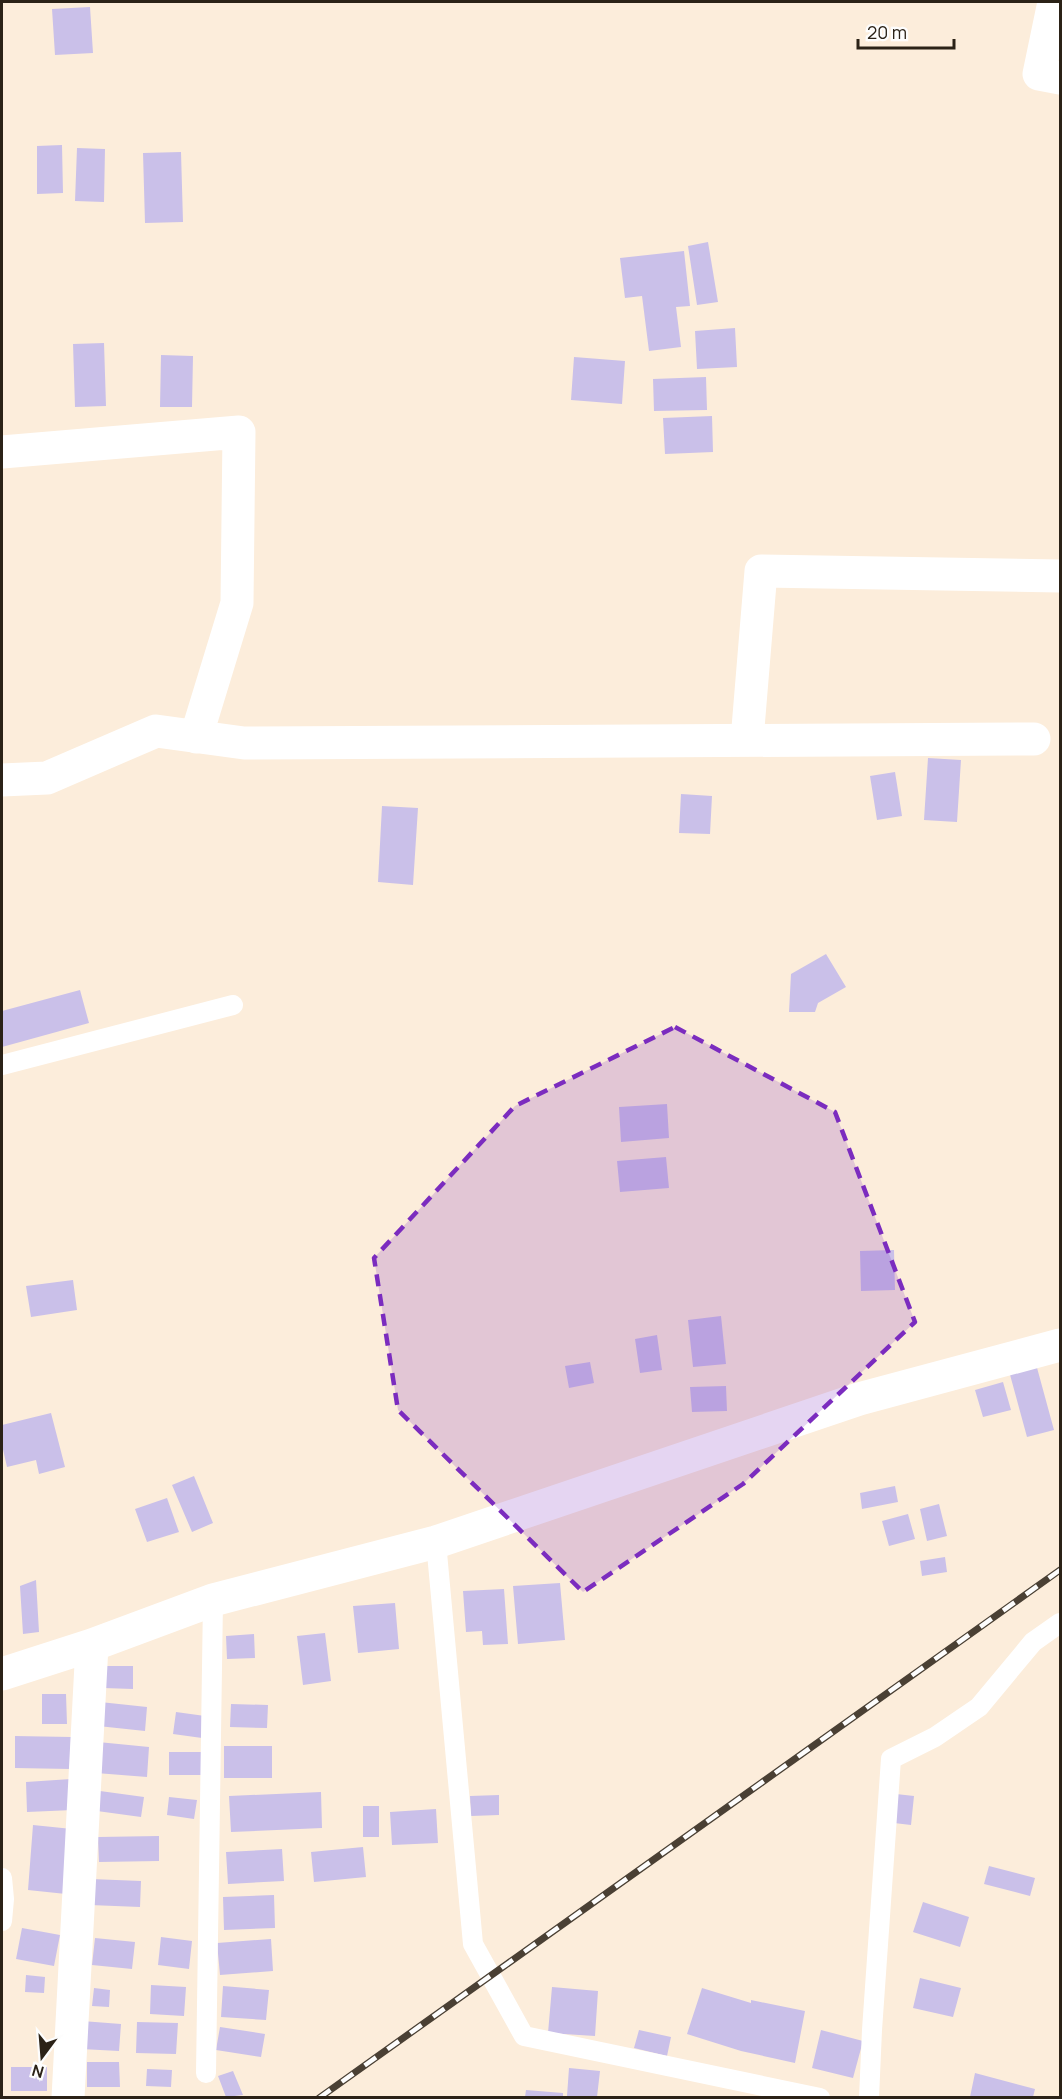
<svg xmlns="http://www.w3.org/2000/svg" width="1062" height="2099" font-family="Manrope,sans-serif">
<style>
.building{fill:#cac0e9}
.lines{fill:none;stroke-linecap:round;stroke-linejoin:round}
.lane{stroke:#fff;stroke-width:20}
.street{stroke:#fff;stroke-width:33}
.rail-casing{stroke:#4a4034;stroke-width:7}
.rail{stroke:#fdfdfd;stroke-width:4.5;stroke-dasharray:14;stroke-linecap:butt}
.marked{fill:#7b2cbf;fill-opacity:0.2;stroke:#7b2cbf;stroke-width:4.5;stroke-dasharray:12 8;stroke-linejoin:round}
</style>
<rect width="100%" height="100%" fill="#fceddb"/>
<path class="building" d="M 90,7 L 93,53 L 55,55 L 52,9 Z
M 62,145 L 63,193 L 37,194 L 37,146 Z
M 77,148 L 105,149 L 104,202 L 75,201 Z
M 181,152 L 183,222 L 145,223 L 143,153 Z
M 708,242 L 718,302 L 697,305 L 688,246 Z
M 684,251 L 690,306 L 676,307 L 681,347 L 649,351 L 642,296 L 625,298 L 620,258 Z
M 735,328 L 737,367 L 697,369 L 695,331 Z
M 104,343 L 106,406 L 75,407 L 73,344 Z
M 161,355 L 193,356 L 192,407 L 160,407 Z
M 574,357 L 625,361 L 622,404 L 571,400 Z
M 706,377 L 707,410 L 654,411 L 653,379 Z
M 712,416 L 713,452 L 665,454 L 663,418 Z
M 928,758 L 961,760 L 957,822 L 924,820 Z
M 895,772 L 902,816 L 877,820 L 870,776 Z
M 681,794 L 712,796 L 710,834 L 679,833 Z
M 382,806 L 418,808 L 413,885 L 378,882 Z
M 826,954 L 846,987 L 818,1003 L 815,1012 L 789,1012 L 791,974 Z
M 80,990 L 89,1023 L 2,1047 L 2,1011 Z
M 667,1104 L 669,1138 L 621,1142 L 619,1107 Z
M 666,1157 L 669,1188 L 620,1192 L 617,1161 Z
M 894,1250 L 895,1290 L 861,1291 L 860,1251 Z
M 73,1280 L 77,1310 L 31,1317 L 26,1286 Z
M 721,1316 L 726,1364 L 693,1367 L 688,1320 Z
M 657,1335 L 662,1370 L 640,1373 L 635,1339 Z
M 590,1362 L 594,1383 L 569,1388 L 565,1366 Z
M 1036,1364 L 1054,1430 L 1027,1437 L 1009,1371 Z
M 1003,1382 L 1011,1410 L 983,1417 L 975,1390 Z
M 726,1386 L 727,1411 L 692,1412 L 690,1387 Z
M 51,1413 L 65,1467 L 39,1474 L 36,1460 L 7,1467 L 2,1445 L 2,1425 Z
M 194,1476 L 213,1523 L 192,1532 L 172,1485 Z
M 895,1486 L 898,1502 L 862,1509 L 860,1493 Z
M 167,1498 L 179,1532 L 147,1542 L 135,1509 Z
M 939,1504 L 947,1536 L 927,1541 L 920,1509 Z
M 908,1514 L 915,1539 L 889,1546 L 882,1521 Z
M 945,1557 L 947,1572 L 922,1576 L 920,1561 Z
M 36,1580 L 39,1632 L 23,1634 L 20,1586 Z
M 560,1583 L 565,1640 L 518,1644 L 513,1586 Z
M 504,1589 L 508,1644 L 483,1645 L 482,1631 L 466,1632 L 463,1591 Z
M 395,1603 L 399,1649 L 358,1653 L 353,1606 Z
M 325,1633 L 331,1681 L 303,1685 L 297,1636 Z
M 254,1634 L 255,1658 L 227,1659 L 226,1636 Z
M 103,1666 L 133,1666 L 133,1689 L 103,1688 Z
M 42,1694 L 66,1694 L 67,1724 L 42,1724 Z
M 100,1702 L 147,1707 L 145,1731 L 98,1726 Z
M 231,1704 L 268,1705 L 267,1728 L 230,1727 Z
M 176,1712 L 205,1716 L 202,1738 L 173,1734 Z
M 15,1736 L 71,1737 L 70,1769 L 15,1768 Z
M 98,1742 L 149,1747 L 147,1777 L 96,1773 Z
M 224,1746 L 272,1746 L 272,1778 L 224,1778 Z
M 169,1752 L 205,1752 L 205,1775 L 169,1775 Z
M 71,1779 L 73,1810 L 27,1812 L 26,1782 Z
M 100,1791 L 144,1797 L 141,1817 L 97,1811 Z
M 321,1792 L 322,1828 L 231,1832 L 229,1796 Z
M 896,1794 L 914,1796 L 911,1825 L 894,1823 Z
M 499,1795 L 499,1815 L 471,1816 L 470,1796 Z
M 169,1797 L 197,1800 L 194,1819 L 167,1815 Z
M 363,1806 L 379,1806 L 379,1837 L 363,1837 Z
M 436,1809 L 438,1843 L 392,1845 L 390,1812 Z
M 33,1825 L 72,1829 L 66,1894 L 28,1890 Z
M 159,1836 L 159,1861 L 99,1862 L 98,1837 Z
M 363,1847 L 366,1877 L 314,1882 L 311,1852 Z
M 282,1849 L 284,1881 L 228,1884 L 226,1852 Z
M 989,1866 L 1035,1878 L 1030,1896 L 984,1884 Z
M 91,1879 L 141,1881 L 140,1907 L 90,1905 Z
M 274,1895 L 275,1928 L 224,1930 L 223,1897 Z
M 923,1902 L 969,1917 L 960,1947 L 913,1932 Z
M 22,1928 L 60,1935 L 54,1966 L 16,1959 Z
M 161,1937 L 192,1941 L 189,1969 L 158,1965 Z
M 95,1938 L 135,1942 L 132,1969 L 92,1965 Z
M 271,1939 L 273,1971 L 220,1975 L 217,1943 Z
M 26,1975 L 45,1977 L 44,1993 L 25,1992 Z
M 920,1978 L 961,1988 L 953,2017 L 913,2008 Z
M 151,1985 L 186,1987 L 184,2016 L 150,2014 Z
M 223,1986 L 269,1990 L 266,2020 L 221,2017 Z
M 552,1987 L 598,1991 L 595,2036 L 548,2033 Z
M 94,1988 L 110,1990 L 109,2007 L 92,2006 Z
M 702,1988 L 751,2003 L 751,2000 L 805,2011 L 795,2063 L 741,2051 L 687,2034 Z
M 82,2021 L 121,2024 L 119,2051 L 81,2049 Z
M 137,2022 L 178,2023 L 176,2054 L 136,2053 Z
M 220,2027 L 265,2034 L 261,2057 L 216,2050 Z
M 639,2030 L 671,2037 L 667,2056 L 634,2048 Z
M 821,2030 L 863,2041 L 853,2078 L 812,2068 Z
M 87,2062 L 119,2062 L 120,2087 L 87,2087 Z
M 11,2067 L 47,2067 L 47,2091 L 11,2091 Z
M 569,2068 L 600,2071 L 597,2097 L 567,2096 Z
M 147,2069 L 172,2070 L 171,2087 L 146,2086 Z
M 233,2071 L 243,2095 L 226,2097 L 218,2076 Z
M 975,2073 L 1035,2089 L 1033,2097 L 970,2097 Z
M 526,2090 L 563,2093 L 563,2097 L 525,2097 Z"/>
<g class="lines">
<path class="lane" d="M 2,1065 L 233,1005
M 436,1542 L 473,1944 L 524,2036 L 820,2098
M 2,1878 L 4,1899 L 2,1921
M 206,2073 L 213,1600
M 869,2098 L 872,2030 L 891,1759 L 935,1737 L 979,1707 L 1033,1642 L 1060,1623"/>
<path class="street" d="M 1054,2 L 1039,74 L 1060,78
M 2,452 L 239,432 L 237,603 L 196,737
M 747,740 L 761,571 L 1060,576
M 2,780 L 47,778 L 156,731 L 244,743 L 1034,739
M 2,1674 L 92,1645 L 213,1600 L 436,1542 L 859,1399 L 1060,1345
M 68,2098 L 92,1645"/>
<defs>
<path id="rail" d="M 319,2098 L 1060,1570"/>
</defs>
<use href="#rail" class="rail-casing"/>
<use href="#rail" class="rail"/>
</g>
<path class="marked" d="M 675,1027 L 835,1112 L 915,1322 L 743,1484 L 583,1592 L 398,1410 L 374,1258 L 515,1106 Z"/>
<rect width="1062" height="2099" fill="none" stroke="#2b2217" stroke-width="6"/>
<g transform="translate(42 2057) rotate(196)" stroke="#fdfdfd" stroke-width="4.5" paint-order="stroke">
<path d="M0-4.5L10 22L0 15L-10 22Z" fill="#2b2217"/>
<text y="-9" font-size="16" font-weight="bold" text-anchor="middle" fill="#2b2217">N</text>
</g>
<path d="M858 39v9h96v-9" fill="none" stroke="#2b2217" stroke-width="3"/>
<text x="867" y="39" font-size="18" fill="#2b2217" stroke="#fdfdfd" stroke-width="4.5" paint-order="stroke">20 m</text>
</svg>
